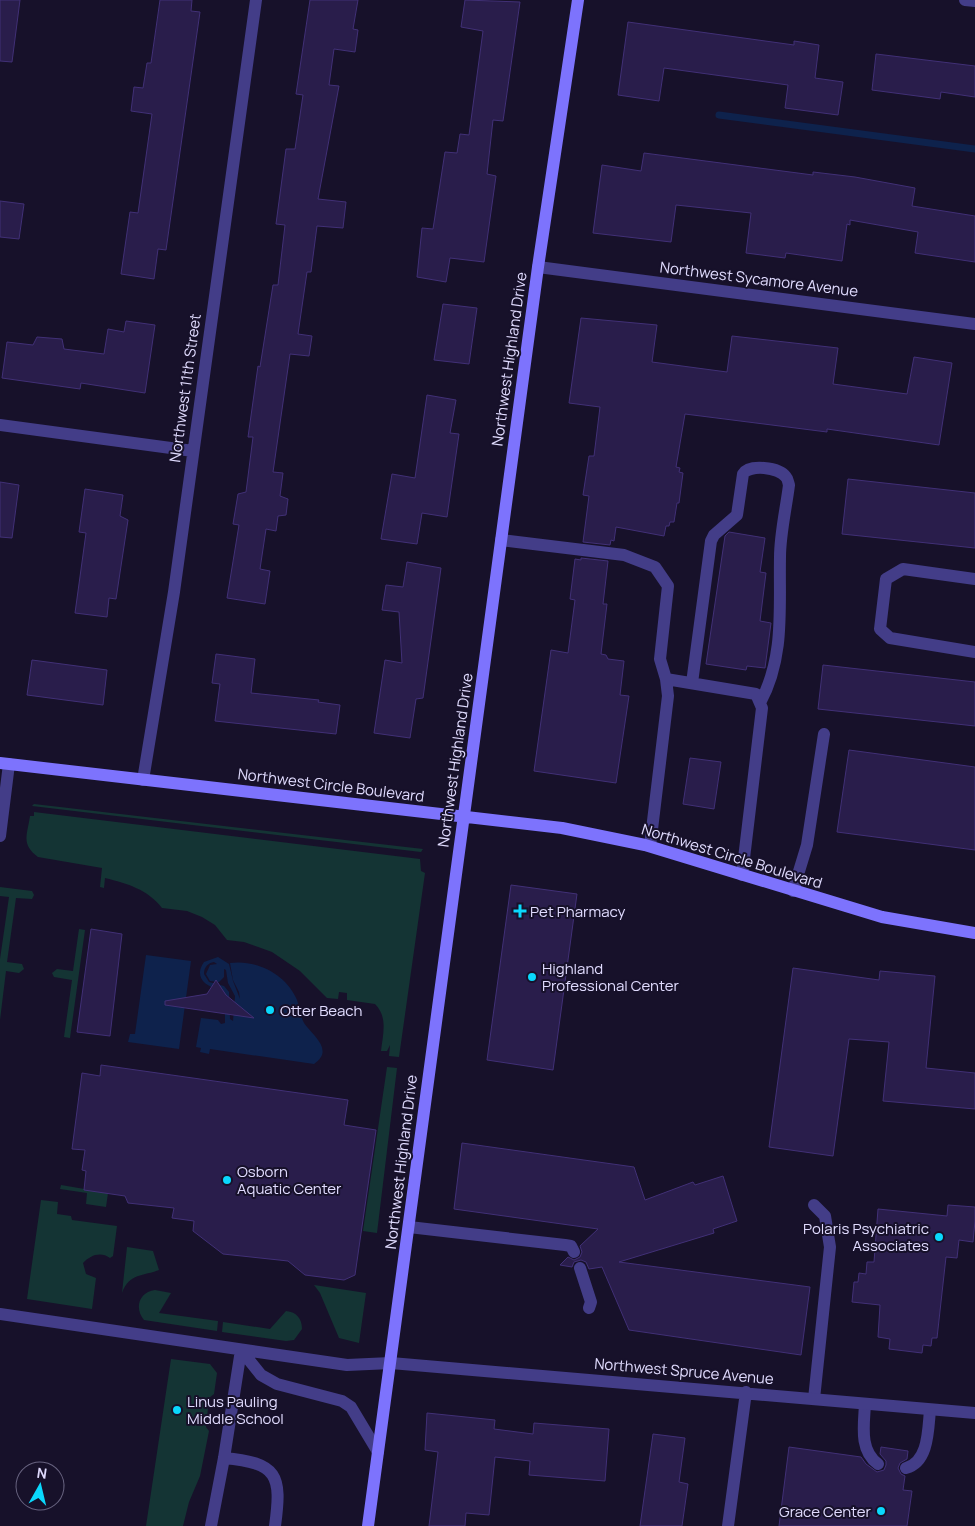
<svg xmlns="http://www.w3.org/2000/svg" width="975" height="1526" font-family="Manrope,sans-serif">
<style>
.green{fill:#143434}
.water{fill:#0e224c;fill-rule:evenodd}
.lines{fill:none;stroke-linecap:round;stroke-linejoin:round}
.stream{stroke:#0e224c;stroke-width:7}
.building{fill:#291d4b;stroke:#413076}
.lane{stroke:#433d88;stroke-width:12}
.street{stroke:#433d88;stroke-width:12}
.secondary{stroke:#7d73fd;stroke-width:12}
.poi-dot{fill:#0ad8fc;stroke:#17112a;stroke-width:2}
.labels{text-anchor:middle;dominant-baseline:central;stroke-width:4;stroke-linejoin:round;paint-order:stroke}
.street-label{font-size:15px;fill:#e0dbfe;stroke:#17112a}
.poi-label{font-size:15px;fill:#e0dbfe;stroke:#17112a;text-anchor:start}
</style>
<rect width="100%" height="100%" fill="#17112a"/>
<path class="green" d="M 34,804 L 423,849 L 421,852 L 32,806 Z
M 34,812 L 420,859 L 421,871 L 425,873 L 399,1057 L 389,1056 L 390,1045 L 387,1051 L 381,1051 C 383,1034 388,1017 375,1004 L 347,1000 L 347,993 L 339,992 L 338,999 L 327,998 L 300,971 L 272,952 L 244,942 L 227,940 L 215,925 L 202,917 L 187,911 L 162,908 C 147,889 128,884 105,878 L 104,888 L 100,887 L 102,868 L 38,857 C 21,844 27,836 30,816 L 34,816 Z
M 0,887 L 32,891 L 34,895 L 32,899 L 16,898 L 7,962 L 22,964 L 24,969 L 19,973 L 6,971 L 0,1020 L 0,959 L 9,897 L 0,896 Z
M 79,929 L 85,930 L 70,1038 L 64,1037 L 72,980 L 54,977 L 52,973 L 57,969 L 73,971 Z
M 387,1067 L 397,1068 L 377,1233 L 363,1231 Z
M 61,1185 L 108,1193 L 106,1207 L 86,1204 L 87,1193 L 60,1189 Z
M 41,1200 L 58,1202 L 57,1214 L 71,1216 L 72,1220 L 117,1226 L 113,1256 L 110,1258 C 101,1251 90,1255 83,1263 L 86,1274 L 96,1278 L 92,1309 L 27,1299 Z
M 127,1247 L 153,1251 L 159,1270 C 144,1276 129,1273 122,1293 Z
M 314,1285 L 366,1293 L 359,1343 L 339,1338 L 320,1293 Z
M 155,1290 L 171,1293 L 159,1313 L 218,1321 L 217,1331 L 144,1320 C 134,1308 139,1292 155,1290 Z
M 286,1311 C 297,1312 302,1319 302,1329 L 294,1340 L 286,1341 L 222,1332 L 223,1322 L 270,1329 Z
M 171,1359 L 210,1364 L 217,1373 L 214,1394 L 209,1398 L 206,1427 L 209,1431 L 200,1476 L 189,1502 L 183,1526 L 146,1526 Z"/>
<path class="water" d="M 146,955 L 191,961 L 179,1049 L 128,1042 L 130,1034 L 135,1034 Z
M 218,957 L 229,964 L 233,981 L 240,999 L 239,992 L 233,980 L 230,963 C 257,959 287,975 297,1000 C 300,1008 300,1016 304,1023 C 312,1035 335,1050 314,1064 L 210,1049 L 209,1054 L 200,1052 L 201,1048 L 196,1047 L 201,1018 L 218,1020 L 221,1024 L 225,1023 L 225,1012 L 218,989 C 204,986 194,976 204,962 ZM 214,962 L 217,964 L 210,965 L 206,974 L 210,981 L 219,982 L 224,977 L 224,969 L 226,970 L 228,983 L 235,996 L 233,1021 L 230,1019 L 229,992 L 224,986 L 209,982 L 204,974 C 204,967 208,963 214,962 Z"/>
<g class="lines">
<path class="stream" d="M 719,115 L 975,149"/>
</g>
<path class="building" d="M 0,0 L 20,0 L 12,62 L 0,61 Z
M 160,0 L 192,0 L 191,11 L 200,12 L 166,250 L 158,249 L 154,279 L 121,274 L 130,212 L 138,213 L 152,114 L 131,111 L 134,87 L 143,88 L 147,63 L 151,63 Z
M 310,0 L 358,0 L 353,29 L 358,30 L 355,52 L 334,49 L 329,85 L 339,86 L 318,199 L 346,202 L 343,228 L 317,226 L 311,272 L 307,272 L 298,334 L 312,336 L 309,356 L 290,354 L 273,472 L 283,473 L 280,496 L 288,499 L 286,515 L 278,516 L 276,531 L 266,529 L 260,569 L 270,571 L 265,604 L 227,598 L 239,525 L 233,524 L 238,494 L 246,492 L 253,437 L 248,437 L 258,366 L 260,367 L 273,285 L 278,285 L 285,225 L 276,224 L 286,149 L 295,149 L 303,95 L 296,94 Z
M 465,0 L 520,2 L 503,121 L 493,120 L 487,174 L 496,176 L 484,262 L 450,258 L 446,282 L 417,277 L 422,228 L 433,229 L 445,152 L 457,153 L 460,134 L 469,135 L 483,31 L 461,27 Z
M 628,22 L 794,45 L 794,41 L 819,45 L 815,78 L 843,82 L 838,115 L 785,108 L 788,85 L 664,68 L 659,101 L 618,95 Z
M 876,54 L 975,66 L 975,97 L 941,92 L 940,99 L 872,90 Z
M 644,153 L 813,175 L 813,172 L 855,177 L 915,188 L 912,206 L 975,216 L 975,262 L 915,253 L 918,232 L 850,220 L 850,225 L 847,224 L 842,261 L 786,253 L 785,258 L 746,253 L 751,213 L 676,205 L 671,242 L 593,233 L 602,165 L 641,171 Z
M 0,201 L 24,204 L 19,239 L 0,237 Z
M 443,304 L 477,308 L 469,364 L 434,360 Z
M 581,318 L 657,325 L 652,362 L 727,372 L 732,336 L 838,348 L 833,384 L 907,394 L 914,357 L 952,363 L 939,445 L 827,429 L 827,432 L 685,414 L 676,467 L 680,468 L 679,472 L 683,473 L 679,503 L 677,503 L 674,522 L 670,522 L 669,526 L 666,526 L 664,536 L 616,527 L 614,541 L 611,540 L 610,545 L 583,542 L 589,496 L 583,495 L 589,456 L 594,456 L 600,407 L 569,403 Z
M 126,321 L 155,325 L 145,393 L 81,383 L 80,389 L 2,378 L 7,342 L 33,345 L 37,337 L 62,339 L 64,349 L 104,354 L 108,329 L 124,332 Z
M 427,395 L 456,400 L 450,433 L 459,434 L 447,517 L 422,513 L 417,544 L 381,539 L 392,474 L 415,478 Z
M 848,479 L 975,493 L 975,548 L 842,534 Z
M 0,482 L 19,485 L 12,538 L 0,537 Z
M 85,489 L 123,495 L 120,516 L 128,520 L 116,599 L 109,598 L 107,617 L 75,613 L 86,533 L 79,532 Z
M 729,532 L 765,538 L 760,572 L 766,573 L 760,621 L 771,623 L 765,668 L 747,666 L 746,670 L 706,664 L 725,536 Z
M 581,558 L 608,561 L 603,604 L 607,604 L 601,654 L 606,655 L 608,659 L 624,661 L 620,695 L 629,696 L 616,783 L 534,771 L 551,650 L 568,653 L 575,600 L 570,599 L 575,559 L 581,560 Z
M 407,562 L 441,568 L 423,698 L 416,699 L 410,738 L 374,733 L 385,660 L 402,663 L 399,612 L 382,610 L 386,585 L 403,587 Z
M 216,654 L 255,659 L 251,693 L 319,700 L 318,702 L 340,705 L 336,734 L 215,721 L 220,684 L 212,683 Z
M 32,660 L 107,670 L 103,705 L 27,695 Z
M 823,665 L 975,682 L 975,726 L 818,709 Z
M 849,750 L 975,767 L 975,850 L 837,832 Z
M 690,758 L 721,762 L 714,809 L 683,804 Z
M 511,885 L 577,894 L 553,1070 L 487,1060 Z
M 91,929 L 122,934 L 110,1036 L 77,1032 Z
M 793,968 L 879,980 L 880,971 L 935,976 L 926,1068 L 975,1073 L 975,1109 L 883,1101 L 889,1042 L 849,1039 L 833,1156 L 769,1147 Z
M 216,980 L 226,995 L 254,1018 L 165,1005 L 165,1001 L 207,994 Z
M 101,1065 L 348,1100 L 344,1125 L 376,1130 L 355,1275 L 344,1280 L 305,1275 L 288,1261 L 223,1254 L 193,1231 L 194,1221 L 172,1218 L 174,1208 L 128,1203 L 125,1196 L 84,1190 L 86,1171 L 82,1170 L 85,1150 L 72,1149 L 82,1073 L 100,1076 Z
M 462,1143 L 634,1167 L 645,1200 L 693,1182 L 695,1185 L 723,1176 L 737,1221 L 713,1229 L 714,1233 L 619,1262 L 810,1287 L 801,1355 L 629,1330 L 602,1267 L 589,1269 L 586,1262 L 581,1260 L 574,1262 L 572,1267 L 560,1265 L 568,1257 L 574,1260 L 580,1257 L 582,1252 L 580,1246 L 598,1229 L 454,1209 Z
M 948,1205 L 975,1207 L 975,1221 L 973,1242 L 959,1240 L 957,1258 L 946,1257 L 937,1338 L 932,1338 L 931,1346 L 923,1345 L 922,1353 L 889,1349 L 890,1339 L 878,1337 L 880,1305 L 852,1302 L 854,1282 L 858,1282 L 859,1273 L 866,1274 L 867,1262 L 874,1262 L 878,1209 L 947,1216 Z
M 427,1413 L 495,1420 L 494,1429 L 533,1434 L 534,1423 L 609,1429 L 605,1481 L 529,1475 L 530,1461 L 495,1457 L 489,1515 L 466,1513 L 465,1526 L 429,1526 L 438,1452 L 425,1450 Z
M 653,1434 L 685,1438 L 679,1482 L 688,1484 L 682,1526 L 640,1526 Z
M 789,1447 L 861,1457 L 866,1464 L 877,1472 L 884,1470 L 886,1465 L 886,1461 L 880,1454 L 881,1447 L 908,1451 L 907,1459 L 900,1463 L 898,1468 L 901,1474 L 905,1476 L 903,1490 L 912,1491 L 907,1526 L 779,1526 Z"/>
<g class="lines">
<path class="lane" d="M 501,540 L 624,555 L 655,567 L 668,586 L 660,659 L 666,679 L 668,696 L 650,846
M 975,579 L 903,569 L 886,579 L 880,629 L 890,638 L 975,652
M 666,679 L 756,694 L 762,708 L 742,875
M 692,683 L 711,541 L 714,535 L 737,515 L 743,474 C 749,464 779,467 786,477 C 788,479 788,482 789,485 C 786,509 780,534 780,557 C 779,608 785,657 760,703
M 0,836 L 9,764
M 793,891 L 807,845 L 824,734
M 409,1227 L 565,1245 L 571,1246 L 574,1252
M 580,1268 L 591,1302 L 589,1308
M 0,1314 L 347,1365 L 391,1363
M 241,1350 L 261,1375 L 277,1384 L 342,1401 L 351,1407 L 378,1452
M 814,1399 L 830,1247 L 825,1216 L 814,1205
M 865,1404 C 864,1425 859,1450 878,1464
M 224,1458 C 278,1463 282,1475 275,1526
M 906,1468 C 929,1462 928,1429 930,1410
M 211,1526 L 224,1458 L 241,1350"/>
<path class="street" d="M 965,0 L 975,1
M 538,267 L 975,324
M 0,425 L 193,451
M 143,780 L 174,592 L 256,0
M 391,1363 L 975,1413
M 728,1526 L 746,1392"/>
<path class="secondary" d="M 0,763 L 562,828 L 645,845 L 882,917 L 975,933
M 368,1526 L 538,267 L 578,0"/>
</g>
<g class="poi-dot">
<path d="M517.5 903.5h5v5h5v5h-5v5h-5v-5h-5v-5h5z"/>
<circle cx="532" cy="977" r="5"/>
<circle cx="270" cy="1010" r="5"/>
<circle cx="227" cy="1180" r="5"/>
<circle cx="939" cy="1237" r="5"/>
<circle cx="177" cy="1410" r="5"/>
<circle cx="881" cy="1511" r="5"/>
</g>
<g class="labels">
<g class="street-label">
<text transform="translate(759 279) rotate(7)">Northwest Sycamore Avenue</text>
<text transform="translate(509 359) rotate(-82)">Northwest Highland Drive</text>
<text transform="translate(185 388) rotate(-82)">Northwest 11th Street</text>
<text transform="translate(455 760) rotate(-82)">Northwest Highland Drive</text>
<text transform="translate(331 785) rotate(7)">Northwest Circle Boulevard</text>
<text transform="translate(732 856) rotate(17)">Northwest Circle Boulevard</text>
<text transform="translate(401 1162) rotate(-83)">Northwest Highland Drive</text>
<text transform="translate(684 1371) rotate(5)">Northwest Spruce Avenue</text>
</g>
<g class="poi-label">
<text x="530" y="911">Pet Pharmacy</text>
<text x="542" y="968">Highland<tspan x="542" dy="17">Professional Center</tspan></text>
<text x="280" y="1010">Otter Beach</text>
<text x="237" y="1171">Osborn<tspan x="237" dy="17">Aquatic Center</tspan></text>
<text x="929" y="1228" text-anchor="end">Polaris Psychiatric<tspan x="929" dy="17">Associates</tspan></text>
<text x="187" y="1401">Linus Pauling<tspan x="187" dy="17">Middle School</tspan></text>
<text x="871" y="1511" text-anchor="end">Grace Center</text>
</g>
</g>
<g transform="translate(40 1486) rotate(8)"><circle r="24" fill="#17112a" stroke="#67627f"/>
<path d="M0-4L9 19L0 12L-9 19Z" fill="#0ad8fc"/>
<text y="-8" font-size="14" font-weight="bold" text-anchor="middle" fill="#e0dbfe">N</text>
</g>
</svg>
